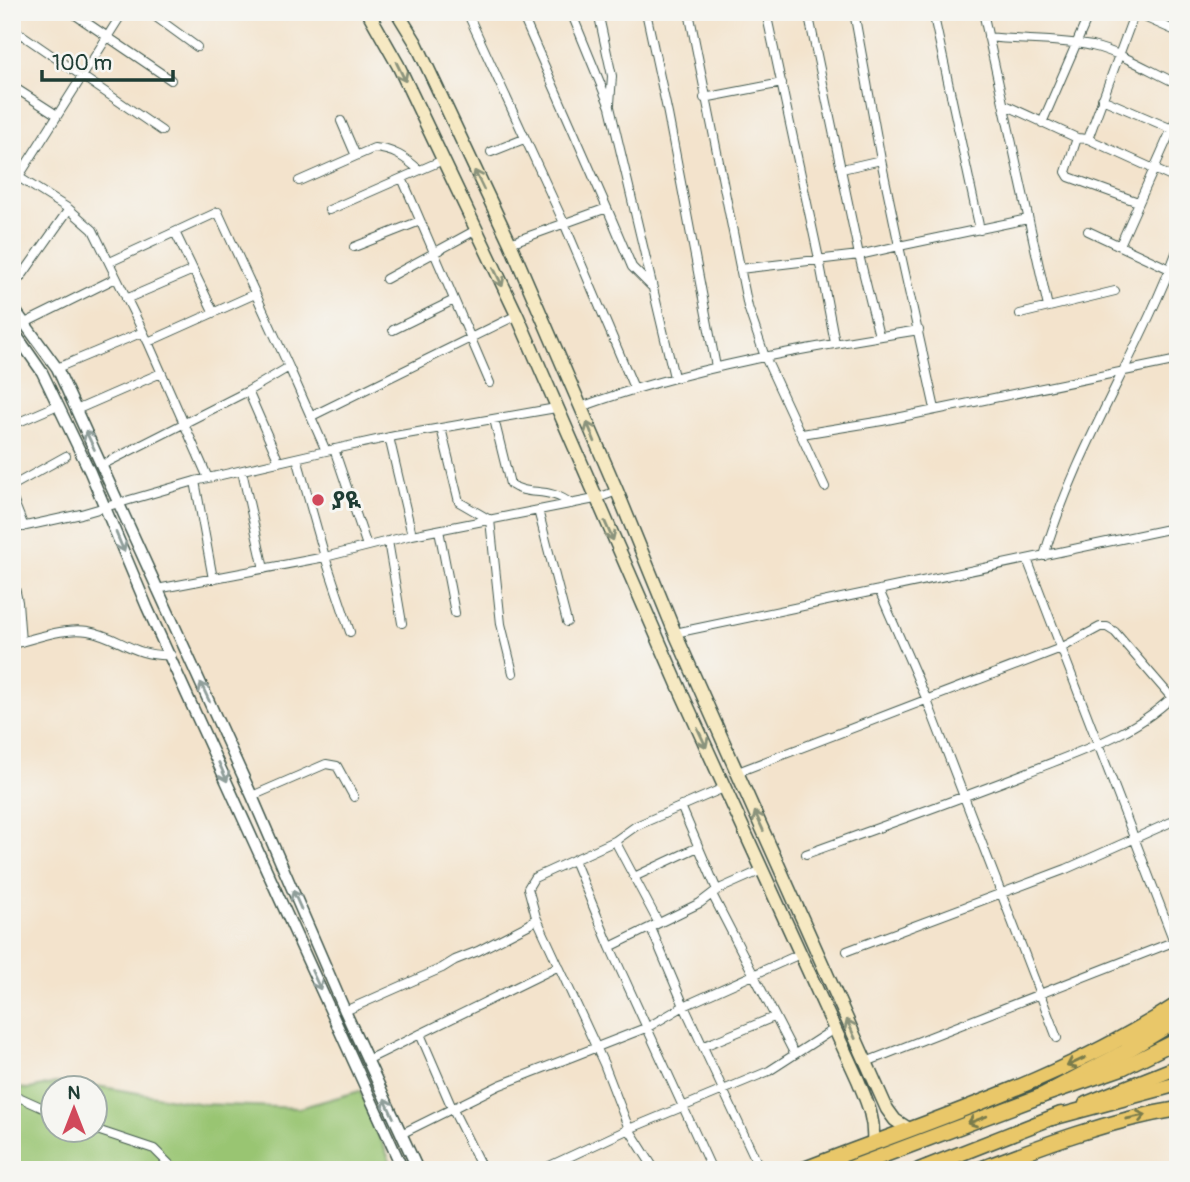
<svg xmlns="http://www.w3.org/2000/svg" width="1190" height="1182" font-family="Pangolin,'Noto Sans Ethiopic',sans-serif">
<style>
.green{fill:#99c572;stroke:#5c8153;stroke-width:2;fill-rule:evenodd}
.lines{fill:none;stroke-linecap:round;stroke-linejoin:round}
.minor-casing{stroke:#3f564b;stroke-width:10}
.tertiary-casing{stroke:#3f564b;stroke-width:13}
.secondary-casing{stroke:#3f564b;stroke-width:15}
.trunk-casing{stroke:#3f564b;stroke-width:17}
.motorway-casing{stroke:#3f564b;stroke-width:17}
.minor{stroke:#fff;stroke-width:8}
.tertiary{stroke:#fff;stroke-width:10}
.secondary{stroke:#f6e9c3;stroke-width:12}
.trunk{stroke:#e9c769;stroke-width:14}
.motorway{stroke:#e9c769;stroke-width:14}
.oneway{stroke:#8a937c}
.oneway2{stroke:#8f9e9a}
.oneway3{stroke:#7a7b4c}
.poi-dot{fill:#d1495b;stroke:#f6f6f2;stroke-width:2.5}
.labels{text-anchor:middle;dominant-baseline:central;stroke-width:6;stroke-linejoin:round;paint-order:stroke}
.poi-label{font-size:24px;font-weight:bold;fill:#1f3d34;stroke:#f6f6f2;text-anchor:start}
</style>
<rect width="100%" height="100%" fill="#f6f6f2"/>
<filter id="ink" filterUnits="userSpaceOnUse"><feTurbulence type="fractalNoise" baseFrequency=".0143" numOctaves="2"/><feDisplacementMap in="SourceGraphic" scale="14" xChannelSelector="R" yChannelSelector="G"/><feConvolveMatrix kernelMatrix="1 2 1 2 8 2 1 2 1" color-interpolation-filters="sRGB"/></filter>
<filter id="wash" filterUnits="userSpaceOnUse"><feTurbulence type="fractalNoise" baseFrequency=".00686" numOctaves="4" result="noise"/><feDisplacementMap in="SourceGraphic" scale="28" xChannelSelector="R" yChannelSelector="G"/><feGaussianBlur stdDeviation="1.57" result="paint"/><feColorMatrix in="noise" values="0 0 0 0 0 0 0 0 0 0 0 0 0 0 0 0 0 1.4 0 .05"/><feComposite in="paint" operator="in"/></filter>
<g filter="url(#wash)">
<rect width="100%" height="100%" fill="#f3e3cc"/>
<path class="green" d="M 55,1083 L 85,1084 L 203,1104 L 299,1108 L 360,1091 L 394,1170 L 12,1170 L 12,1088 L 30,1089 ZM 52,1088 L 94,1088 L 94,1130 L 52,1130 Z"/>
</g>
<g filter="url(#ink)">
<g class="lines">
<defs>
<path id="minor" d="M 71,12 L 171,80
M 149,12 L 197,47
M 467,12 L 564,223 L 634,388
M 571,12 L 610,107 L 674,377
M 598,12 L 612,76 L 610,104
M 646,12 L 668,114 L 716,367
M 689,12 L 748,307 L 765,357 L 825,487
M 766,12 L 819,259 L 835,343
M 808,12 L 859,255 L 879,336
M 854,12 L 881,160 L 899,246 L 1028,219
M 933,12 L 980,230
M 983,12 L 1048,307
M 1135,13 L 1178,32
M 12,28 L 162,131
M 988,37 C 1023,41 1058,39 1092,46 C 1122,53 1150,71 1178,84
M 12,86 L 57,115
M 704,98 L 782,83
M 1102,99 L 1172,129
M 1003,104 L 1077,138 L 1088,139 L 1178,180
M 341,121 L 356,156
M 1042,123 L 1090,12
M 1077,138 L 1066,172 L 1069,177 L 1138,202
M 1088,139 L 1135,12
M 491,152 L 524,139
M 842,169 L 881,160
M 12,173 L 69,209 L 93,230 L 148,342 L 208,478
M 402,178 L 490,383
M 299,181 L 374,148 C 393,149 406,158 419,170
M 12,187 L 123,12
M 607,208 L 632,267 L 651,286
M 329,210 L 443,160
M 1088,231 L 1178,273
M 175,232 L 213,311
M 510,243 L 607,208 L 521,12
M 1120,245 L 1178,115
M 354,247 L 420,221
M 740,269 L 859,255 L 899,246 L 935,409
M 386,279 L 476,230
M 12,283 L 21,277 L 69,209
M 126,299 L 193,270
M 1020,314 L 1115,291
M 25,323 L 116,278
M 393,330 L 454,300
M 148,342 L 255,294
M 289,367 L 326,451
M 57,368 L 143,332
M 248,391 L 279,462
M 581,407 C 691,367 805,348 919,330
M 76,410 L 161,373
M 312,416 L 517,315
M 494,419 L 510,484 C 528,497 549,486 571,504
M 12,425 L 58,405
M 441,428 L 459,502 L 490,520 L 501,624 L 513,673
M 802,434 L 882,421 L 1178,360
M 389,437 L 412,535
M 334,449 L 367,546
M 297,458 L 325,557 L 350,632
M 102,465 L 248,391 L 289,367 L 218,212 L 110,262
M 242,471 L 264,569
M 195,481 L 213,579
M 12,486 L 66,456
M 12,497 L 24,527
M 538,510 L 567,622
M 12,529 L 81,514 L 195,481 L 326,451 L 395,436 L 556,408
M 439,530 L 455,613
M 388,541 L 402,623
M 1044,556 C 1076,448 1139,353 1178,248
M 1027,559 L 1178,952
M 12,573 L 18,602 L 21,642
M 157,589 L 325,557 L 412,535 L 595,499 L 617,491
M 879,590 L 926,698 L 1057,1038
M 675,633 L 1178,527
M 12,644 C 35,639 64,627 88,631 C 121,637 132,657 171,655
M 738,772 L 1061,648 L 1100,627 L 1107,627 L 1115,632 L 1178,705
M 252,796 L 326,764 L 337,766 L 354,797
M 681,806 L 717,890
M 615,841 L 658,922
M 806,854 C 878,828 951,802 1023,774 C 1077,752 1137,735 1178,691
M 574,860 L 610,947 L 712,1170
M 634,877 L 698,847
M 712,894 L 794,1053
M 651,928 L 684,1006 L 760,1169
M 610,947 L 700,903 L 717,890 L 762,870
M 847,951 L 1066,869 L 1178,819
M 345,1011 L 442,968 L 455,960 L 478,951 L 530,924 L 536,917
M 420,1034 L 452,1108 L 483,1170
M 704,1046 L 774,1017
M 367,1060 L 559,966
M 866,1062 L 1178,940
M 12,1094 L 52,1112
M 94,1129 L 154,1149 L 175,1170
M 401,1134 L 500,1085 L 648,1027 L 684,1006 L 800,954
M 541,1170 L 629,1129 L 769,1071 L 834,1029
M 655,1170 L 629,1129 L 604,1064 L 536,917 L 528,888 L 534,878 L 615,841 L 636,826 L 726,787"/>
<path id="tertiary" d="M 12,306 L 57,368 L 252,796 L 345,1011 L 418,1170
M 12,329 L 42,372 L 90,472 L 147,607 L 403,1170"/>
<path id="secondary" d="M 368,12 L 398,65 L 517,315 L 682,694 L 858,1080 C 867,1102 875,1119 873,1143
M 397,12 L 416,43 L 510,243 L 617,491 L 675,633 L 887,1109 L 895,1120 L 909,1129"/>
<path id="trunk" d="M 1086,1104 L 1178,1067
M 802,1170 C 930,1120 1063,1080 1178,1004
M 845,1170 L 1041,1096 L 1123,1053 L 1178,1020
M 919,1170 L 1061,1114
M 978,1170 C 1043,1145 1109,1120 1178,1109"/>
<path id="motorway" d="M 1041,1096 L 1122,1068 L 1178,1040
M 1052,1118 L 1178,1084"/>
</defs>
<use href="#minor" class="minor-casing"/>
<use href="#tertiary" class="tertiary-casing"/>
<use href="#secondary" class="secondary-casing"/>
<use href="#trunk" class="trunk-casing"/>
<use href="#motorway" class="motorway-casing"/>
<use href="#minor" class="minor"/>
<use href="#tertiary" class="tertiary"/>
<use href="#secondary" class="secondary"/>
<use href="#trunk" class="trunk"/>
<use href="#motorway" class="motorway"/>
</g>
<defs><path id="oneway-shaft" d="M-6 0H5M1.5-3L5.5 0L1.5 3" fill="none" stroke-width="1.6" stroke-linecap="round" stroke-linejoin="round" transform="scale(1.75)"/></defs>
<g class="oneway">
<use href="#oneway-shaft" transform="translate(401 72) rotate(64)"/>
<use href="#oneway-shaft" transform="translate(479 180) rotate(-116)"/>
<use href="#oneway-shaft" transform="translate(498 277) rotate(64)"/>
<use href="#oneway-shaft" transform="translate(591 432) rotate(-112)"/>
<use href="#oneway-shaft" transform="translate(609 531) rotate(66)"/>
<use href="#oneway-shaft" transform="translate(702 738) rotate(65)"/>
<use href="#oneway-shaft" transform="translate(759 821) rotate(-114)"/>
<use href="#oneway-shaft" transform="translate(851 1029) rotate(-114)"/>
</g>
<g class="oneway2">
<use href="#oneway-shaft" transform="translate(90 440) rotate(-115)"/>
<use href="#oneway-shaft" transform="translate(120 542) rotate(67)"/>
<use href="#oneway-shaft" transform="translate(205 692) rotate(-115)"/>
<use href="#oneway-shaft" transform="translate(223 772) rotate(66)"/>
<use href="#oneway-shaft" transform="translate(297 900) rotate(-114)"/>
<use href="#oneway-shaft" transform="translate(316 980) rotate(65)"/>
<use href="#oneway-shaft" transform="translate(389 1108) rotate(-115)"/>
</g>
<g class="oneway3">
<use href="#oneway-shaft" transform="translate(1076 1062) rotate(154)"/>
<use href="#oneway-shaft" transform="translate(1136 1117) rotate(-12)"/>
<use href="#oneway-shaft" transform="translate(977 1120) rotate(159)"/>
</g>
</g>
<circle class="poi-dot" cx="318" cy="500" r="7"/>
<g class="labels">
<g class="poi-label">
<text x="332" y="500">ያዪ</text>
</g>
</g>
<rect width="1190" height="1182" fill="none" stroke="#f6f6f2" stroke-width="42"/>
<g transform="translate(74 1109)"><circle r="33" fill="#f6f6f2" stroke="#a0aca6" stroke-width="2"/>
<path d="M0-5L12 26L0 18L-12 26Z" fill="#d1495b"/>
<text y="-10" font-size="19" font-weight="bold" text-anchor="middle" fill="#1f3d34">N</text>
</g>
<path d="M42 70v10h131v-10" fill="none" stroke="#1f3d34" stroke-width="3.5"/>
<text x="52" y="70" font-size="21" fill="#1f3d34" stroke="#f6f6f2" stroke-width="5" paint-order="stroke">100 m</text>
</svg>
